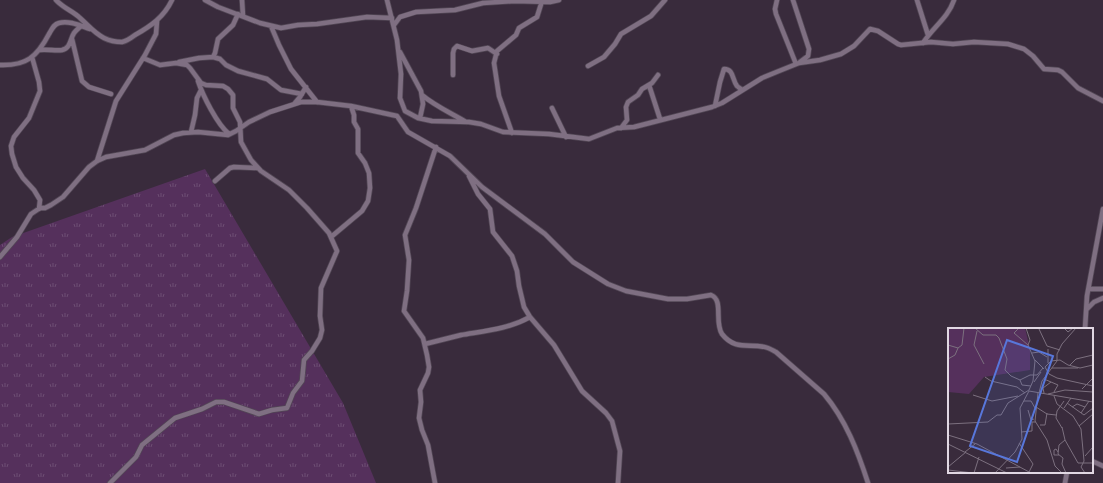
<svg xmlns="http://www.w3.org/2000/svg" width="1103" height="483" font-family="Inter,sans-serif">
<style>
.grass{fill:url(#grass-tufts)}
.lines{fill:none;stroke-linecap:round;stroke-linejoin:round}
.minor-casing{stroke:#524755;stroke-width:6}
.minor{stroke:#7f6f82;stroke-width:4.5}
.inset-road{fill:none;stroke:#7c707f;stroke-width:1}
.view{fill:#5877db;fill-opacity:0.15;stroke:#5877db;stroke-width:2}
.inset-edge{fill:none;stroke:#e1d8e3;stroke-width:2}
</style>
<defs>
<pattern id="grass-tufts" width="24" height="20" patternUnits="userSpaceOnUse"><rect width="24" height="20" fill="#55305c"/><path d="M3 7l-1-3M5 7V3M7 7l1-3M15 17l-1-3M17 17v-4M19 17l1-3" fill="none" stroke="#6d4d73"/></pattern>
</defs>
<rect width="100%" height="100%" fill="#392b3c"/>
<path class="grass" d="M 205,169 L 343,403 L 376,483 L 0,483 L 0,245 L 12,237 Z"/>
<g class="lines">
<defs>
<path id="minor" d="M 56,0 C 63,8 73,11 80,18 C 88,25 94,33 104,38 C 108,40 116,42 122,42 C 127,41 131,38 135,35 C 151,26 164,17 172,0
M 205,0 L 218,7 L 260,23 L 281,28 L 298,25 L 317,24 L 367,17 L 392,18
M 242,0 L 243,16
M 387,0 L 397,40 L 401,74 L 400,98 L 405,111 L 418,118 L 432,121 L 469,122 L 481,124 L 503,132 L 549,134 L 589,139 L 617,128 L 634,127 L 712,107 L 722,103 L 762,78 L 779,71 L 799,63 L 820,60 L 841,54 L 854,46 L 870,29 L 878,31 L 898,44 L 901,45 L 931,42 L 953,44 L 974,42 L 1008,44 L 1024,49 L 1033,56 L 1044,69 L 1058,70 L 1062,72 L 1078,88 L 1103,101
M 777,0 L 775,9 L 776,14 L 796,64
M 793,0 L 809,49 L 808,56 L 800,62
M 917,0 L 928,35
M 394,25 L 400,17 L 416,12 L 455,10 L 483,3 L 515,1 L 550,2 L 559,0
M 271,26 L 279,45 L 291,69 L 317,102
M 72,39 L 82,81 L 89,87 L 111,94
M 923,43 C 933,27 948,18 954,0
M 39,50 C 47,49 56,51 62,50 C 71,48 70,39 74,33 C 76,30 79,28 81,26
M 400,52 L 421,91 L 423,104 L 420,118
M 32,57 L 39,82 L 40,91 L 29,118 L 14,137 L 11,146 L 12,154 L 16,167 L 23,178 L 34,190 L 40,200 L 39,209
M 213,57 L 215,53 L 218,39 L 233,25 L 238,14
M 179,62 L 199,58 L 213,57 L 220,59 L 226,65 L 238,71 L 267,79 L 281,90 L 302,94
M 0,65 C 26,66 37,57 49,34 C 52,29 54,24 59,23 C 69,20 81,26 90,29
M 588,66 L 604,57 L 615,44 L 621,34 L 651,16 L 665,0
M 453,75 L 453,53 L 454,49 L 457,46 L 472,51 L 488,48 L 497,54
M 198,81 C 203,96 217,124 229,134
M 649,85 L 660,119
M 422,95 C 435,106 451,113 466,122
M 295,103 L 300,97 L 306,87
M 715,106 L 720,82 L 724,69 C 734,69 732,80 737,86 C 738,87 741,89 742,90
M 552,108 L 566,137
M 621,128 L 627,120 L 626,107 L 628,102 L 638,95 L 642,89 L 652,83 L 658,75
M 191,132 L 195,115 L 197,98 L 201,90
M 512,133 L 499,96 L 494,63 L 497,51 L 516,35 L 519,28 L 537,17 L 542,1
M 97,161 L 116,101 L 145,55 L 156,34 L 157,21
M 469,176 L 478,194 L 490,209 L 493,232 L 512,256 L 517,271 L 519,286 L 524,307 L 530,317 L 554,345 L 582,391 L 606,413 L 612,421 L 620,451 L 618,483
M 215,181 L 230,168 L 234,167 L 257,168
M 331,237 L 362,211 L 368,201 L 370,188 L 369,173 L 365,163 L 358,153 L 358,129 L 354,122 L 354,115 L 351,106
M 0,257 L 17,237 L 31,214 L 40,208 L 45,208 L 51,205 L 63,197 L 89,167 L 97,161 L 106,157 L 145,150 L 174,135 L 183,133 L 198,132 L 228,135 L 236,131 L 249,122 L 270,112 L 301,102 L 317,102 L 351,106 L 397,116 L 408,132 L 450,156 L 482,187 L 545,234 L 573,262 L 608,284 L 626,291 L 668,299 L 687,299 L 711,295 C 724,300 714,322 722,334 C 736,352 751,342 768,348 C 771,349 774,351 776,352 L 824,394 C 846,420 858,452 868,483
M 1089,289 L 1103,289
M 1087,309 L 1094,302 L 1103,298
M 1085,329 L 1087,296 L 1103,209
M 425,344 C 437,341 449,338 461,335 C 484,331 509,329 530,317
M 1092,461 L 1103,466
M 110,483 L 136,457 L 142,445 L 175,418 L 202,409 L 216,402 L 224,402 L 259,414 L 272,410 L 287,408 L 293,393 L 302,381 L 304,360 L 312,351 L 320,338 L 322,330 L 320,316 L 321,288 L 337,251 L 329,233 L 307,208 L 289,190 L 261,171 L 251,160 L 241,142 L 240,122 L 233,108 L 233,95 L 228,89 L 223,86 L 206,85 L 201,83 L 190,68 L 187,65 L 176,63 L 160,65 L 143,58
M 435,483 L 428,445 L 422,430 L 419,418 L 421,402 L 420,390 L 428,373 L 429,367 L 427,355 L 423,338 L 404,311 L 407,291 L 409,260 L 405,235 L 416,208 L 436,147
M 1065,483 L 1067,472"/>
</defs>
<use href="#minor" class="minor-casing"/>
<use href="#minor" class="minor"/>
</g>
<g transform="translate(948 328)">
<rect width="145" height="145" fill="#392b3c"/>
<path d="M 0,0 L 77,0 L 82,21 L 82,42 L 36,49 L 21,66 L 0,64 Z" fill="#55305c"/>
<path class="inset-road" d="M 27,0 L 35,7 L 48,7 L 51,10 L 59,31 L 57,42 L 63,48 L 72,52 L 82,47 L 89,47 L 95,40M 71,0 L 66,5 L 80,17M 116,0 L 120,4 L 125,0M 91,1 L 99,18 L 112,22M 29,3 L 26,17 L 36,36M 0,17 L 10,20 L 14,17 L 16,0M 100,21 L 100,35M 84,25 L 91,24 L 99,29M 0,31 L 7,27 L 10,20M 87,32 L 96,41M 122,37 L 128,31 L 145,27M 145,37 L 132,40 L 120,37 L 112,32 L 103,33 L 97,39 L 101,46 L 109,50 L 145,58M 104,40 L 130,40M 37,49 L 43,53 L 69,59 L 77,65M 96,51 L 110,57 L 106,64M 72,52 L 74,57 L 83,58M 86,54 L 93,44M 134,61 L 145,50M 90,65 L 87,93 L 99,112 L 107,138 L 114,145M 91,65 L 94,53 L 109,33 L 109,26 L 114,16 L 128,0M 96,65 L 95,60 L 103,54M 100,66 L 117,62 L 145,64M 25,67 L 44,73 L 70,68M 106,68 L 109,76 L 125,88 L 133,101 L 136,133 L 133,139 L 137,145M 76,73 L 83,73 L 87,80M 119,75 L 136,87 L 145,80M 88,79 L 99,86 L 108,87M 124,79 L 129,76 L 137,79M 116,80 L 123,70M 80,82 L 83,92 L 86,91M 133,85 L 141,73M 0,96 L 40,94 L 49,87 L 53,87 L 60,75 L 81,62 L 85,53 L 87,33 L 80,17 L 82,12 L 78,0M 92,97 L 97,97 L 99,85M 131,98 L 145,86M 114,99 L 117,112 L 111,117 L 110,126 L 115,130 L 114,136 L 118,145M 114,100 L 108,90 L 109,83 L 116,73M 73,104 L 84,103 L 84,94 L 88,94M 0,107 L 29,116 L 83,145M 117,112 L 130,135 L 145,135M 71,115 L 85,136 L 81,144M 0,116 L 59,145M 17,124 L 27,116M 110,124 L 108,121 L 106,122 L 106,127 L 111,127M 137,128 L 145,119M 0,139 L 18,124M 58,140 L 72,139M 0,142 L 25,145M 26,145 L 31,129M 47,145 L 67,124 L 74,111 L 72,80 L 81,63 L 145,74"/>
<path class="view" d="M 59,12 L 105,28 L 69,134 L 22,118 Z"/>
<rect width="145" height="145" class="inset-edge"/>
</g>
</svg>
